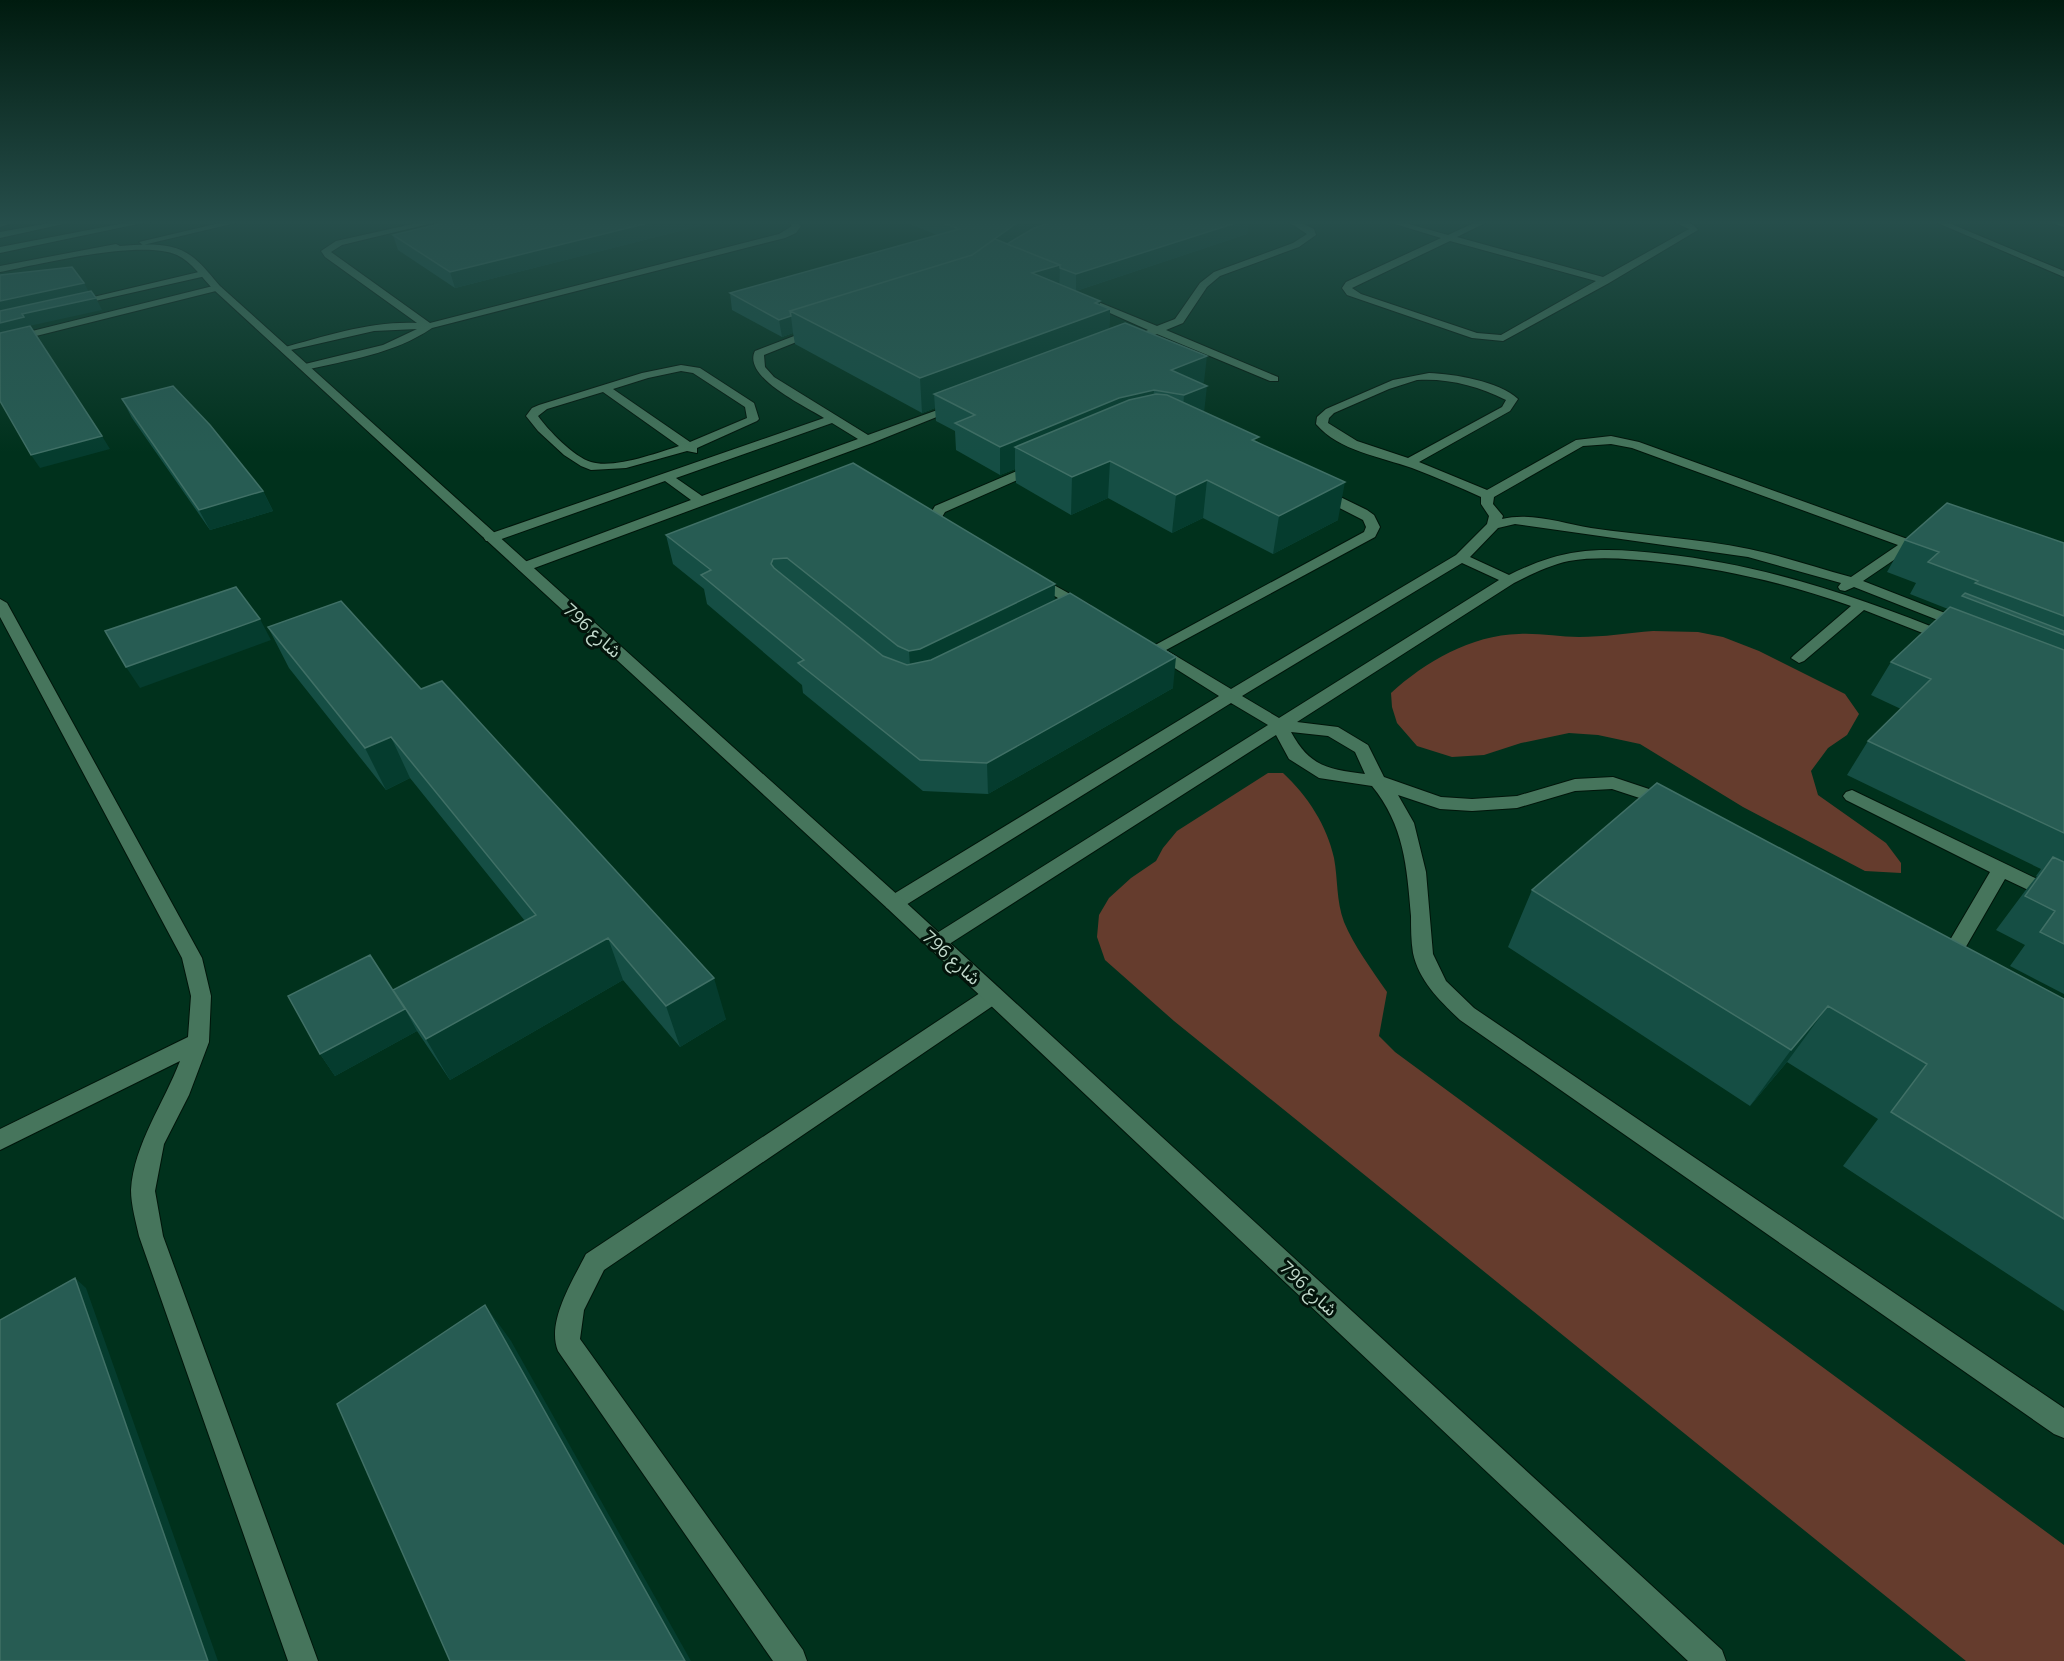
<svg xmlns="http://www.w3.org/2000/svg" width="2064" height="1661" font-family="'Open Sans','Noto Sans Arabic',sans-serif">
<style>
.green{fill:#653c2d}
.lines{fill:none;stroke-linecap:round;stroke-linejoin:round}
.lane-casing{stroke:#00150a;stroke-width:2}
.street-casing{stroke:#00150a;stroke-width:2}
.secondary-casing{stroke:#00150a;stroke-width:2}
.highway-casing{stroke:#00150a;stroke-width:2}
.lane{fill:#46755c;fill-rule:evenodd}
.street{fill:#46755c;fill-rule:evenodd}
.secondary{fill:#438061;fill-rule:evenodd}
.highway{fill:#3b986c;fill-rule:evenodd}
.wall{fill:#154e44}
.shaded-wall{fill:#053c2e}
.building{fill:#275c53;stroke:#407066;stroke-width:1.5}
.labels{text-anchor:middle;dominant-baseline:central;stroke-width:6;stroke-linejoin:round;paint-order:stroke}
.street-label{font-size:18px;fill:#c1d9cb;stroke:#03140b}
</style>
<rect width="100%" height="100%" fill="#00311c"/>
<path class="green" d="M 1653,631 L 1698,632 L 1723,637 L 1759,651 L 1845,694 L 1859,714 L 1847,735 L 1828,748 L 1811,771 L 1818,795 L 1886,843 L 1901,863 L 1901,873 L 1865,871 L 1743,807 L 1640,744 L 1598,735 L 1569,733 L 1521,743 L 1484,755 L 1452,757 L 1417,746 L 1397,723 L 1392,707 L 1391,693 C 1425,662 1471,635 1519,634 C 1539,633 1559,637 1579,637 C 1604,637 1628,633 1653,631 Z
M 1268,773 L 1283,773 C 1308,796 1327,826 1334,858 C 1338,879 1336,901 1344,922 C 1354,946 1372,970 1387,992 L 1379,1036 L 1395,1052 L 2064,1545 L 2064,1661 L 1966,1661 L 1174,1021 L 1105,960 L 1097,937 L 1099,915 L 1109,898 L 1131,878 L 1156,861 L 1163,848 L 1177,831 Z"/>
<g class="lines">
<defs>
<path id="lane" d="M 426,221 L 441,221 L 342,245 L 331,252 L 430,323 L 779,234 L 792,226 L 788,221 L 797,221 L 801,226 L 796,233 L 785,238 L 432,328 C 394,354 348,360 305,370 L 300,367 L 301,365 L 383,345 L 417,329 L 374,331 L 282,352 L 282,348 C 326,336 371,321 417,323 L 325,257 L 321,251 L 336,241 Z
M 1287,221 L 1297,221 L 1314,229 L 1316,235 L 1299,247 L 1220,276 L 1207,287 L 1183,323 L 1166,330 L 1278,377 L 1278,381 L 1270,381 L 1157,334 L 1134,343 L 1126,343 L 1126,339 L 1148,330 L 1083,301 L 1091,299 L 1157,326 L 1175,319 L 1200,283 L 1214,272 L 1293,243 L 1307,234 Z
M 1385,221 L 1398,221 L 1448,235 L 1478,221 L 1489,221 L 1457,237 L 1603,277 L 1689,229 L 1672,221 C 1682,221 1692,221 1698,230 L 1609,283 L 1503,341 L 1472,338 L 1347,295 L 1342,288 L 1346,282 L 1441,238 ZM 1450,241 L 1596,281 L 1501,335 L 1477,333 L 1361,294 L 1352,288 Z
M 203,271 L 208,274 L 206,276 L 73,306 L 68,303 Z
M 217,285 L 222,288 L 220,290 L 0,345 L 0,339 Z
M 815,328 L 820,331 L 819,333 L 764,355 L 765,367 L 774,377 L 868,435 L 954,404 L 958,403 L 964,406 L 872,443 L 529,570 L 519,570 L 517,567 L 519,564 L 691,500 L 665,481 L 496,541 L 486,541 L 484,538 L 486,535 L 824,418 C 805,406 742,377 755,351 ZM 832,423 L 858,439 L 702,496 L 676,478 Z
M 681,365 L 700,368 L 754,403 L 759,419 L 757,421 L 697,448 L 697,453 L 687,451 L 626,468 L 591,470 L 581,466 L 564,455 L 538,431 L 526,416 L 532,408 L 539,405 L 642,373 ZM 681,371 L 693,373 L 745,407 L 747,418 L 690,442 L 613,389 L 648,378 ZM 603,392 L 679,446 C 657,453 614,469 591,462 C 574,457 548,430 538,416 L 547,409 Z
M 1429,373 C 1454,374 1499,381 1518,399 L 1510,411 L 1419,462 L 1487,490 L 1576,440 L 1611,436 L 1639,442 L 1913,541 L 1915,544 L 1913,547 L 1863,581 L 1968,622 L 1970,625 L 1968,628 L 1958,628 L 1854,587 L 1845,591 L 1840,590 L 1838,587 L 1841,583 L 1748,557 L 1515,524 L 1498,528 L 1470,557 L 1509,575 C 1531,564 1554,555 1578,552 C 1606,548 1636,551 1664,554 C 1765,565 1860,597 1953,635 L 1956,638 L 1948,643 L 1943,641 L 1864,610 L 1804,661 L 1799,663 L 1791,658 L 1794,655 L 1851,606 C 1789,584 1726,569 1660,562 C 1630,559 1599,556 1569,561 C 1550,565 1532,574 1514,583 L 1297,722 L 1338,727 L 1368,745 L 1384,777 L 1441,797 L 1472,799 L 1517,796 L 1575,779 L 1613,777 L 1673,797 L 1676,801 L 1673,805 L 1667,807 L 1612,789 L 1575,791 L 1517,808 L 1472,811 L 1440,809 L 1398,795 L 1414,823 L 1426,872 L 1433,954 L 1446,981 L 1474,1008 L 2064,1408 L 2064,1438 L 2054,1434 L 1460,1020 C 1440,1001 1419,981 1413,953 C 1411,941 1411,928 1411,916 C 1407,867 1404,825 1372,786 L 1319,778 L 1289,759 L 1276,735 L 943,948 L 936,951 L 929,948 L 926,943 L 929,938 L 1268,725 L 1231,703 L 901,908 L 894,910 L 887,908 L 884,903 L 887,898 L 1219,696 L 1146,650 L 1364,532 L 1366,527 L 1363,520 L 1316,496 L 1315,493 L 1316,490 L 1326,490 L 1367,510 L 1374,515 L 1380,527 L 1375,537 L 1166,650 L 1231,689 L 1456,555 L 1487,524 L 1489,516 L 1481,504 L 1481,497 C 1459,487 1436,477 1412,468 C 1381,457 1339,451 1316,424 L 1317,417 L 1326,409 L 1393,380 ZM 1417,380 C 1448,378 1478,386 1506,400 L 1502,407 L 1408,458 L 1357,441 L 1328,423 L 1329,418 L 1334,413 L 1389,389 ZM 1611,444 L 1632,448 L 1898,545 L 1851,577 C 1817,568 1783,556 1749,549 C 1697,538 1644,536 1591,528 C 1562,523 1531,512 1502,519 L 1503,516 L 1493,504 L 1494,497 L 1583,446 ZM 1462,563 L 1499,580 L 1279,718 L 1242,696 ZM 1291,732 L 1328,736 L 1355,752 L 1365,774 C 1328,769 1310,767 1291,732 Z
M 1038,462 L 1042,463 L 1044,466 L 1042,469 L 945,512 L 942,517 L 958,529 L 956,532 L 946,532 L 928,518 L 935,506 Z
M 1034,574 L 1090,605 L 1092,608 L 1085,612 L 1080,611 L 1029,581 L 1027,578 Z
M 0,599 L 7,603 L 202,958 L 211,996 L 209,1042 L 189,1095 L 164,1144 L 155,1191 L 163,1236 L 318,1661 L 288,1661 L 139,1236 C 136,1222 131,1205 131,1190 C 134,1144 164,1103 180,1061 L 0,1150 L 0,1129 L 188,1037 L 191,996 L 182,958 L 0,617 Z
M 1852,790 L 2064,892 L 2064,907 L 2005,879 L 1960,957 L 1953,960 L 1946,957 L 1943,952 L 1990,872 L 1846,800 L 1843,796 L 1846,792 Z
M 993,987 L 1000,989 L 1003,995 L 1000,1001 L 604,1270 L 584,1310 L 580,1339 L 803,1650 L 807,1661 L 773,1661 L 558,1351 C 546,1322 573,1280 586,1254 L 986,989 Z"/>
<path id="street" d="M 0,221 L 18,221 L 0,227 Z
M 228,221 L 244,221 L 143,245 L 139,242 Z
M 1933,221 L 1944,221 L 2064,271 L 2064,277 Z
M 116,244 L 120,246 C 145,244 174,241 194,258 C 204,266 212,277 220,286 L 901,898 L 1722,1650 L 1726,1661 L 1688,1661 L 887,908 L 214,290 C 202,278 192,262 177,255 C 141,239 41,264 0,272 L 0,266 Z"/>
<path id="secondary" d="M 60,221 L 77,221 L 0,238 L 0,232 Z
M 135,221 L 152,221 L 0,253 L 0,247 Z"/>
<path id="highway" d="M 2051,221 L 2064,221 L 2064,227 L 2052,223 Z"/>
</defs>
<use href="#lane" class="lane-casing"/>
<use href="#street" class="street-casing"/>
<use href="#secondary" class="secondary-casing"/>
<use href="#highway" class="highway-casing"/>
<use href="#lane" class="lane"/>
<use href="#street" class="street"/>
<use href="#secondary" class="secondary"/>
<use href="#highway" class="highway"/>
</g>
<path class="wall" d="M 452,221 L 719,221 L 455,288 L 398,250 L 393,235 Z
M 903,221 L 1249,221 L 1247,234 L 1076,291 L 1060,285 L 1100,305 L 1110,309 L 1109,329 L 1204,382 L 1201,383 L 1204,412 L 1258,442 L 1338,520 L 1273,554 L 1203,518 L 1172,533 L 1108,498 L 1071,515 L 1016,483 L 1015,469 L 1000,475 L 956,450 L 955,431 L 936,421 L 935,408 L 922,413 L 795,344 L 793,333 L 782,337 L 732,310 L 730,293 L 937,235 Z
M 122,399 L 263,491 L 273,511 L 210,530 L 132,418 Z
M 666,535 L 1055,584 L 1054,601 L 1173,688 L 988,794 L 923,791 L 803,693 L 802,685 L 707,604 L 704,589 L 673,564 Z
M 1905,540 L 2064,543 L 2064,994 L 2010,966 L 2025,945 L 1996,930 L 2025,891 L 2037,876 L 2036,876 L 2041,869 L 1847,775 L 1868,741 L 1901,709 L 1871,695 L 1891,662 L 1948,609 L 1910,594 L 1916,583 L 1887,572 Z
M 268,627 L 421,689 L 726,1019 L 680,1047 L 623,980 L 450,1080 L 417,1031 L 335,1076 L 320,1054 L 404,1009 L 393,990 L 525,921 L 410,778 L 386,790 L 289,668 Z
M 1532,890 L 2064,999 L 2064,1311 L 1843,1166 L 1878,1119 L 1787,1062 L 1750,1106 L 1508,947 Z"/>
<path class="shaded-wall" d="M 656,221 L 719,221 L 455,288 L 450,272 Z
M 1025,221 L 1072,221 L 1007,247 L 964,262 L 1017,223 Z
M 1242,221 L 1249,221 L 1247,234 L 1076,291 L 1076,274 Z
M 1060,265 L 1059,296 L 1032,273 Z
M 84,283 L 90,294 L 0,315 L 0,301 Z
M 96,298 L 102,310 L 29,326 L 0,337 L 0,323 L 22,314 Z
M 1100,301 L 1100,313 L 1110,309 L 1109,342 L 934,394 L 935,408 L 922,413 L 920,378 Z
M 791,316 L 793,333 L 782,337 L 779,320 Z
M 1207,356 L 1204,382 L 1176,394 L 1171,370 Z
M 1207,386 L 1204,413 L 1182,422 L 1184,395 Z
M 1154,390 L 1152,417 L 1015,447 L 1015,469 L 1000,475 L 1000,447 L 1119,398 Z
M 102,436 L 110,449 L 40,468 L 31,455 Z
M 1110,461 L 1108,498 L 1071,515 L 1072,477 Z
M 1207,480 L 1203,518 L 1172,533 L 1176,495 Z
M 1345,482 L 1338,520 L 1273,554 L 1279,516 Z
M 263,491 L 273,511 L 210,530 L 199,510 Z
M 1055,584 L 1054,613 L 911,681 L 909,651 Z
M 260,619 L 271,640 L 140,688 L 126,667 Z
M 1176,657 L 1173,688 L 988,794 L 987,763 Z
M 391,737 L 410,778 L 386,790 L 365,748 Z
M 608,938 L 623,980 L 450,1080 L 426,1039 Z
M 714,978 L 726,1019 L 680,1047 L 666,1006 Z
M 1828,1006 L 1787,1062 L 1750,1106 L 1791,1050 Z
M 405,1009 L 417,1031 L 335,1076 L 320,1054 Z
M 75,1278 L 86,1288 L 218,1661 L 208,1661 Z
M 485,1305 L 511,1341 L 691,1661 L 685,1661 Z"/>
<path class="building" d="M 452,221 L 656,221 L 450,272 L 393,235 Z
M 939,221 L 1025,221 L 1017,223 L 972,255 L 790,311 L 791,316 L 779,320 L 730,293 L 959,229 Z
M 1054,221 L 1242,221 L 1076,274 L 1060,268 L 1060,265 L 1007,244 L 1034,228 Z
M 995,239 L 1060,265 L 1032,273 L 1100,301 L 1095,303 L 1110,309 L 920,378 L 790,311 L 972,255 Z
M 72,267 L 84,283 L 0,301 L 0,275 Z
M 91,291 L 96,298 L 22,314 L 24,317 L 0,323 L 0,311 Z
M 1125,323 L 1207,356 L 1171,370 L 1207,386 L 1184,395 L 1154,390 L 1119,398 L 1000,447 L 955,423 L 975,415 L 934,394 Z
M 30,326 L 102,436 L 31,455 L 0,401 L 0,333 Z
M 173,386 L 210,425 L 263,491 L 199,510 L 122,399 Z
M 1156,394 L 1167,395 L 1259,437 L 1252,440 L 1345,482 L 1279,516 L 1207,480 L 1176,495 L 1110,461 L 1072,477 L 1015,447 L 1129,400 Z
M 853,463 L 1055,584 L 920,649 L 909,651 L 898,646 L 787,558 L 773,559 L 771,564 L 774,568 L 883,656 L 907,665 L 931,660 L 1070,593 L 1176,657 L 987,763 L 920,760 L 798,663 L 804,660 L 701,575 L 711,570 L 666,535 Z
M 1947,503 L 2064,543 L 2064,616 L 1975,583 L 1978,581 L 1928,562 L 1939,552 L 1905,540 Z
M 236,587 L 260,619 L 126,667 L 105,631 Z
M 1965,593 L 2064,631 L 2064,635 L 1962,596 Z
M 341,601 L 421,689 L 442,681 L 714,978 L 666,1006 L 608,938 L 426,1039 L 393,990 L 536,915 L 391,737 L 365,748 L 268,627 Z
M 1950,607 L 2064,650 L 2064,833 L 1868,741 L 1931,679 L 1891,662 Z
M 1657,783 L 2064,999 L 2064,1219 L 1891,1112 L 1927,1064 L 1828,1006 L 1791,1050 L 1532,890 Z
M 2053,857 L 2064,862 L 2064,944 L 2040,932 L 2055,911 L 2025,896 Z
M 370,955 L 405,1009 L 320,1054 L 288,996 Z
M 75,1278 L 208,1661 L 0,1661 L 0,1320 Z
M 485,1305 L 685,1661 L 450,1661 L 337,1404 Z"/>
<linearGradient id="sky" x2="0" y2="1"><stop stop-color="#001b0f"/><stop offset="0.49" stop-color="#264e4b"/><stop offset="1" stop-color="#264e4b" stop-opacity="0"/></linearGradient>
<rect width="2064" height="453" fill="url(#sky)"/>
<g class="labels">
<g class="street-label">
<text transform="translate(593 630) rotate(42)">شارع 796</text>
<text transform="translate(952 957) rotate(42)">شارع 796</text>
<text transform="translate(1309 1288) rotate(43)">شارع 796</text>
</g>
</g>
</svg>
